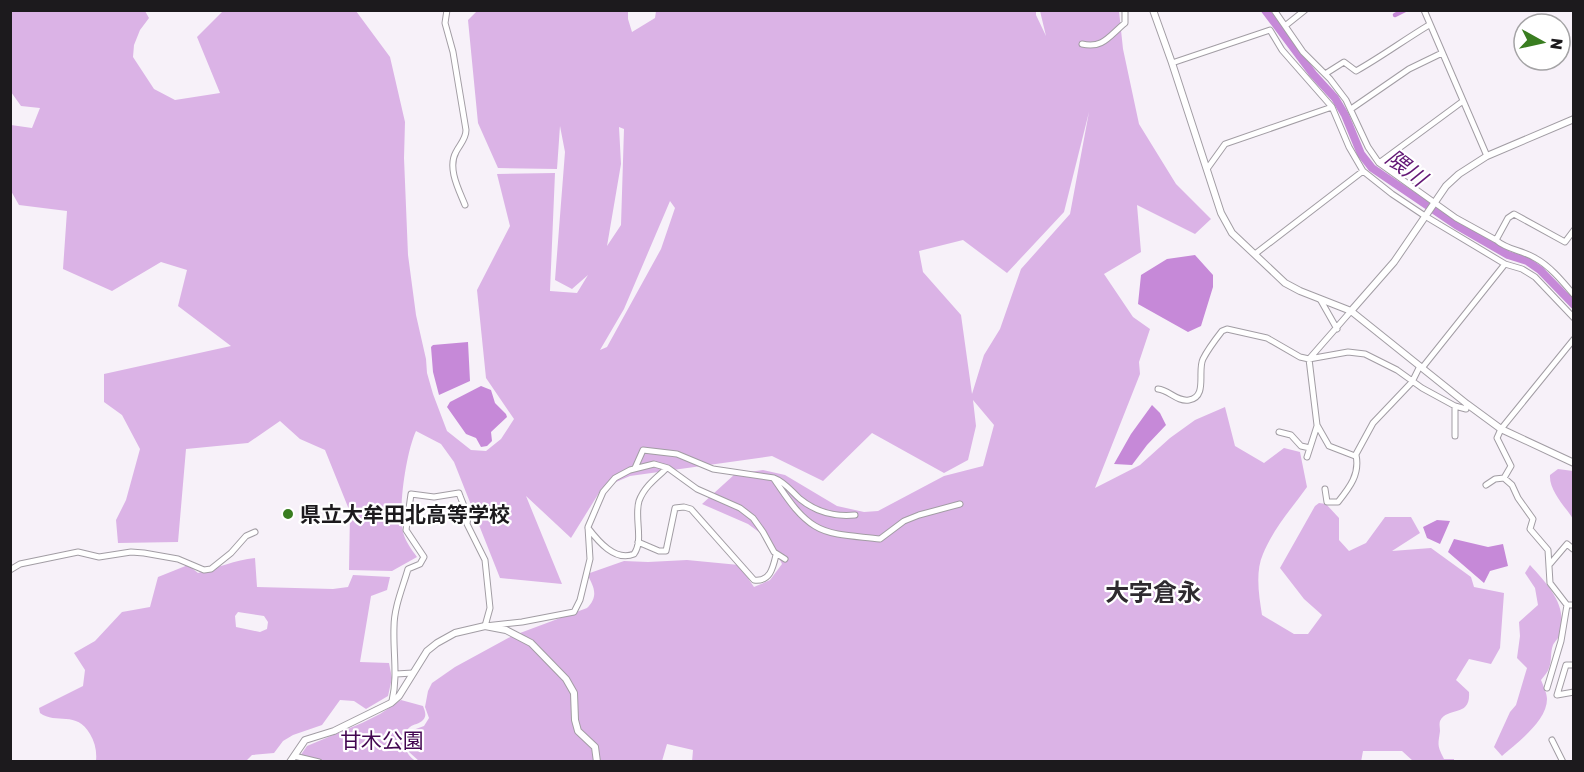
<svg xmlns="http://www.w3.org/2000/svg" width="1584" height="772" font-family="Rubik,'Noto Sans JP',sans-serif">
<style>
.green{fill:#dbb3e6;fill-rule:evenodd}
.water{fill:#c689d8}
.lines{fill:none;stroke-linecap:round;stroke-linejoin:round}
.canal{stroke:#c689d8;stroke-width:4.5}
.river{stroke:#c689d8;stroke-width:8}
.minor-casing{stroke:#a29da4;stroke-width:7}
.tertiary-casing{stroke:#a29da4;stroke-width:8}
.minor{stroke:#fff;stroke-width:5}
.tertiary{stroke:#fff;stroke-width:6}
.poi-dot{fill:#397d20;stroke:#fff;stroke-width:2}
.labels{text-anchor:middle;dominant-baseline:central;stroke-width:4.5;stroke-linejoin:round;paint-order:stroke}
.poi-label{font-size:21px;font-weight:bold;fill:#1c1a1d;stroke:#fff;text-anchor:start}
.park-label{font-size:21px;fill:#430751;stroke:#fff}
.water-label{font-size:22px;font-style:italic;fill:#621675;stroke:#fff}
.quarter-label{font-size:24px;font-weight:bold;fill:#2f2b30;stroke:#fff}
</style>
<rect width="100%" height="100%" fill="#f7f1f9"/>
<path class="green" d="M 1036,10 L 1036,15 L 1046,36 L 1040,11 L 1119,11 L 1123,49 L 1139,124 L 1176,184 L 1211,219 L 1195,234 L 1137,205 L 1141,252 L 1104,274 L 1133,317 L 1150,329 L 1139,362 L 1140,374 L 1095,488 L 1140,465 L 1170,438 L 1195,420 L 1225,407 L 1235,446 L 1264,463 L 1284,448 L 1300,452 L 1307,487 C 1292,508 1273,529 1263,554 C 1255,572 1259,596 1262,615 L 1294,634 L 1308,634 L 1322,615 L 1304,599 L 1280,568 L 1315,506 L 1319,503 L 1326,504 L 1339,518 L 1339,540 L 1349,551 L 1366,543 L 1385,517 L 1411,517 L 1420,533 L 1392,551 L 1431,548 L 1471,577 L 1474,587 L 1504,593 L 1500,648 L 1491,664 L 1469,659 L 1456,680 L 1469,692 C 1471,718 1448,706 1440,721 C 1439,725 1440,727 1440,731 C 1438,746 1437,745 1444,759 L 1454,759 L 1454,761 L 1413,761 L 1402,751 L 1363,751 L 1361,762 L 692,762 L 693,750 L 667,744 L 662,761 L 419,761 L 409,752 L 409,740 L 413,730 L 424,726 L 429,718 L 425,707 L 428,691 L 432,683 L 455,667 L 512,636 L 587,608 C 599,596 594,587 587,574 L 624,561 L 648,562 L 687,560 L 739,565 L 754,587 L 770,580 L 782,564 L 771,541 L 748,524 L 702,504 L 735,474 L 763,470 L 785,475 L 837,506 L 864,512 L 878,511 L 944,476 L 983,466 L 994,425 L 973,400 L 976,426 L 968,460 L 944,473 L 872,433 L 823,481 L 772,456 L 630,476 L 602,488 L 571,538 L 526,496 L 562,584 L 500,578 L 454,462 L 441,444 L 416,431 C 406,453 398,508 403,532 C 405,541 412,550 417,557 L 392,571 L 349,570 L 350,512 L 325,450 L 300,439 L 280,421 L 248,443 L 186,449 L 178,542 L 118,543 L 116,520 L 126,500 L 140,449 L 122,415 L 104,402 L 104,374 L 231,346 L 178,306 L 187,270 L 161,262 L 112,291 L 63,269 L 67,211 L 19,205 L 11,191 L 11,125 L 32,128 L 40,108 L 21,106 L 11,92 L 11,11 L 145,11 L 149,18 L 140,30 L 134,45 L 133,57 L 154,89 L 175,100 L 220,93 L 197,37 L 222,12 L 221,11 L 356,11 L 390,57 L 405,122 L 404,158 L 408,255 L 416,315 L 426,359 L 427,373 L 433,394 L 447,431 L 471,450 L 486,451 L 501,439 L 514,419 L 486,378 L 477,290 L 510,226 L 497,174 L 555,173 L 550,291 L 577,293 L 588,275 L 572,289 L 555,280 L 565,152 L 560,126 L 557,169 L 498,168 L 478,123 L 468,20 L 477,11 L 628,11 L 628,19 L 632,32 L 655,18 L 656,11 ZM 1089,112 L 1070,214 L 1021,269 L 1000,329 L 984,355 L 972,394 L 961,315 L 923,272 L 919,251 L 963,240 L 1007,273 L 1064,212 ZM 619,127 L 624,129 L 621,225 L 607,246 L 621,164 ZM 670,201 L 675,208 L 661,249 L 607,347 L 600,350 L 624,309 Z
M 1558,469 L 1573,471 L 1573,519 C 1565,506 1549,491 1550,475 Z
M 255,558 L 257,587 L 333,589 L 348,587 L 353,575 L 390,577 L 387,590 L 371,596 L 360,662 L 389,663 L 392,678 L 388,696 L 366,709 L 354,701 L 340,700 L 322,725 L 293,735 L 283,741 L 274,753 L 252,755 L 245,762 L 96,761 C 97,752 95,742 90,734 C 77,710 56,725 40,713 L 39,708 L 83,686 L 85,670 L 74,653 L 95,641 L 122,612 L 150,607 L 158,577 L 188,565 L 198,573 C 217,568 235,560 255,558 ZM 238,612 L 264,616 L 268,622 L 267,629 L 260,632 L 236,627 L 235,616 Z
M 1530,565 C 1548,585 1568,605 1560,634 C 1559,638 1555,641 1553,645 C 1550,653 1552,661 1549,668 C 1548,672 1544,676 1541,680 C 1543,685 1547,693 1547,699 C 1547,721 1517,743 1502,756 L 1494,747 L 1510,712 L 1516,705 L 1527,668 L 1517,658 L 1520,636 L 1519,622 L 1538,605 L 1535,588 L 1525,573 Z
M 401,700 L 423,706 C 425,711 427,716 423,720 C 420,724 413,724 410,727 C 399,736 405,756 416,761 L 296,762 L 307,746 L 362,723 L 380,714 Z"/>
<path class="water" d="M 1195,255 L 1213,275 L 1213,287 L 1201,326 L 1188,332 L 1138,304 L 1141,275 L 1167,259 Z
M 468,342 L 470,381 L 439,395 L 433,372 L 431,347 L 433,345 Z
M 481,386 L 491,390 L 495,403 L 506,414 L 507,417 L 491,432 L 492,441 L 487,446 L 481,447 L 476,438 L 466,434 L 447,407 L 450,402 Z
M 1152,405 L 1160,413 L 1166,425 L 1147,445 L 1132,465 L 1114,464 L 1131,434 Z
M 1437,520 L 1450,521 L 1440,544 L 1427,538 L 1423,527 Z
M 1454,539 L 1488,547 L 1503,544 L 1508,566 L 1490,571 L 1484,583 L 1448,552 Z"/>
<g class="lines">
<path class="canal" d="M 1395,15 L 1405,10"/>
<path class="river" d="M 1265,10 L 1313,74 L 1335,98 L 1345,115 L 1361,154 L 1372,168 L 1456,225 L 1508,255 L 1527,261 L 1540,270 L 1574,305"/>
<defs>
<path id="minor" d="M 447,10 L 445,23 L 453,52 L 466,130 C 466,139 460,144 456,152 C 447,168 459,190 465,205
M 1274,10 L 1303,52 L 1330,79 L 1346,100 L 1368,147 L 1379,163 L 1456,218 L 1496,240 C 1507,250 1522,250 1535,258 C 1550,266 1563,282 1574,295
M 1424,10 L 1487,156
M 1285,26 L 1305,10
M 1082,44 C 1103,49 1109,36 1125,23 L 1125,10
M 1172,63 L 1270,30 L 1282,50 L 1332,107 L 1349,147 L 1363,171 L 1392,194 L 1425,216 L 1505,264 L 1522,269 L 1535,277 L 1574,318
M 1325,74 L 1344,62 L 1356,71 C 1381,57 1404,40 1429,25
M 1351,109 L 1409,69 L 1442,53
M 1379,163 L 1463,101
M 1207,169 L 1225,144 L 1332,107
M 1496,240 L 1508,218 L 1514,214 L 1565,242 L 1574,230
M 1255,254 L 1363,171
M 1320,299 L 1337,329
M 1351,311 L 1309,359 L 1317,425 L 1329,446 L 1355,456 L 1373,423 L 1412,382 L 1420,366
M 1422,368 L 1505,264
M 1158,389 C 1169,390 1177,402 1189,400 C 1208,397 1197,371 1203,359 C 1208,349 1215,340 1222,331 L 1227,329 L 1267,338 L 1300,357 L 1309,359 L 1348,352 L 1365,354 L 1397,370 L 1422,388 L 1455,406 L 1466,409 L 1467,404
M 1279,432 L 1291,435 L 1301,446 L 1310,448
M 1455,436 L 1455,406
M 1307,457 L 1317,426
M 635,468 L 643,450 L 677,454 L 713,469 L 774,478 C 785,482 791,491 800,499 C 816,512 835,517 855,515
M 1504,478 L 1512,485 L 1518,498 L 1533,519 L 1530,529 L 1548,550 L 1550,583 L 1567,605 L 1574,605
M 774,479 C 786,496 797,515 815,526 C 833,537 860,536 880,539 L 904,521 L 919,515 L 960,504
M 1486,485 L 1495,479 L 1504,478 L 1511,466 L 1497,438 L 1501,429 L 1574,339
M 1325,489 L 1327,502 L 1338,502 C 1350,487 1360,474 1356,455
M 588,528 C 598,541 615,562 634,554 C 644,540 634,518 639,501 C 644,487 656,478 667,468
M 638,542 L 659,551 L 666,551 L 675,508 L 684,507 L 691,509 L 754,580 C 770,582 773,568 776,555
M 1550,564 L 1567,544 L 1573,549
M 10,570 L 20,564 L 78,552 L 99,557 L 131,552 L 144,553 L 178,559 L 204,570 L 211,569 L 231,553 L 246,536 L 255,532
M 1574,665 L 1566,665 L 1557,695 L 1574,692
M 396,674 L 413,673
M 1547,688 L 1561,641 L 1567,605
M 392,701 C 398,676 393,653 394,627 C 394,607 403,587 408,569 L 420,564 L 424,557 L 406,530 L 411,494 L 434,497 L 459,493 L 460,496 L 468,516 L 467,524 L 485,560 L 490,608 L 485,626 L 522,622 L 574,612 L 580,600 L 590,559 L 588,527 L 603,492 L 615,478 L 630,470 L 654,464 L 668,468 L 697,489 L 740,508 L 753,518 L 763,532 L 774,552 L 785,559
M 1552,740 L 1563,762
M 294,756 L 319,762"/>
<path id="tertiary" d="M 1153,10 L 1172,63 L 1221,213 L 1232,233 L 1285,283 L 1300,291 L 1351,311 L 1467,404 L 1501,429 L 1574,463
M 1351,311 L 1394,262 L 1446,186 L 1459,174 L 1487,156 L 1574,119
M 290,762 L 305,740 L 334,731 L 391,703 L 399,696 L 427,651 L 437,643 L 455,633 L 485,626 L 506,630 L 531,643 L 566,679 L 574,693 L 575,720 L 578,731 L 595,747 L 597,762"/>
</defs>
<use href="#minor" class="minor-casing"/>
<use href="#tertiary" class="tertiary-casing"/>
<use href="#minor" class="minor"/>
<use href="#tertiary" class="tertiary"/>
</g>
<circle class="poi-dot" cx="288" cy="514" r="6"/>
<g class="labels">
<g class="poi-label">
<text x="300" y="514">県立大牟田北高等学校</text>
</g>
<g class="park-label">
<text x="382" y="740">甘木公園</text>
</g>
<g class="water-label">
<text transform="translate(1406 168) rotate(37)">隈川</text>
</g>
<g class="quarter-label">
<text x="1153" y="593">大字倉永</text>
</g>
</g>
<rect width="1584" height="772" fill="none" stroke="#1c1a1d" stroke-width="24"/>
<g transform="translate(1542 42) rotate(98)"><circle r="28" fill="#ffffff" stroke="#a4a3a5" stroke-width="1.5"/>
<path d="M0-4.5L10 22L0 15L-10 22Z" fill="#397d20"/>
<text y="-9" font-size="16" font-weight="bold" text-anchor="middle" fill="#1c1a1d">N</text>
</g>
</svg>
